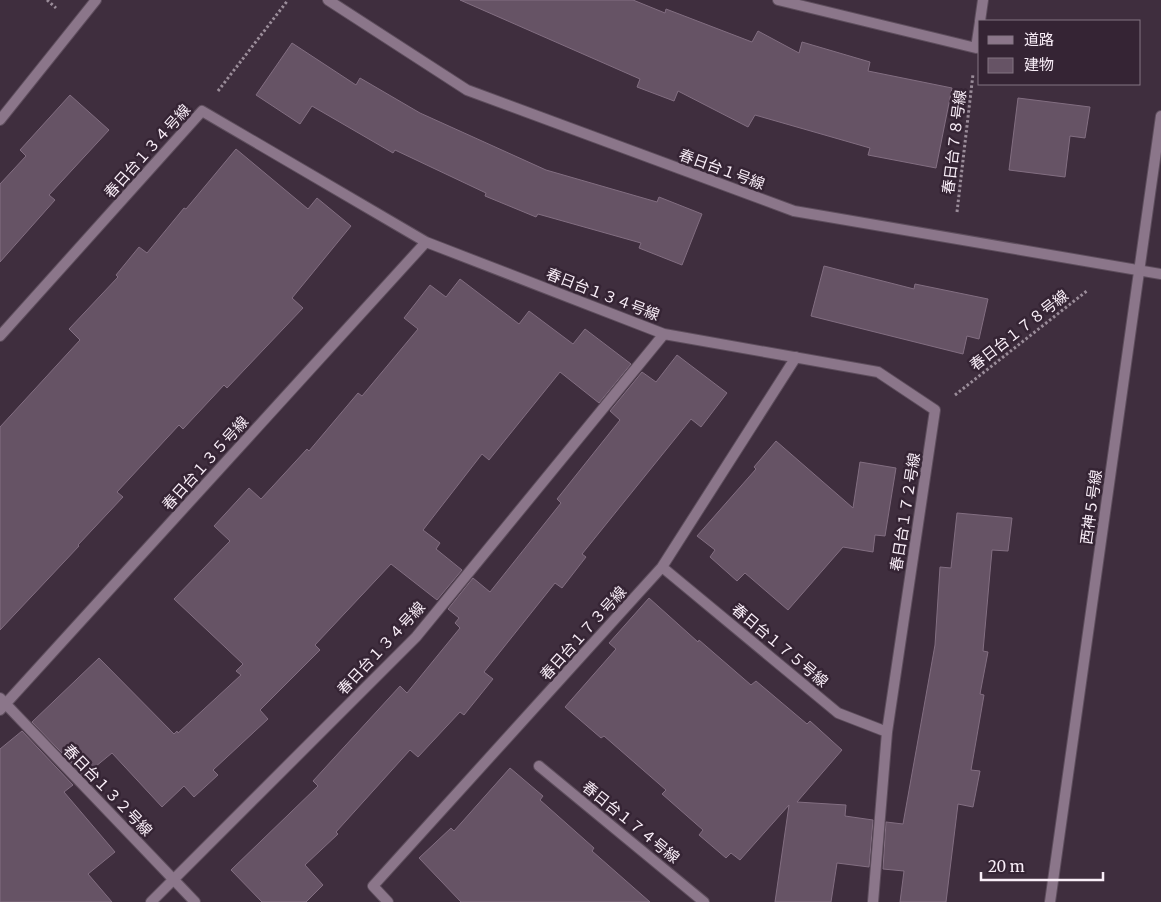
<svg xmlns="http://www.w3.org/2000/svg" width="1161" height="902" font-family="Merriweather,'Noto Sans JP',serif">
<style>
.building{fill:#665365;stroke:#826e81}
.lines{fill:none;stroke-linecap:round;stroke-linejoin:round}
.minor-casing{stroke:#5d4d5c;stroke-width:12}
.tertiary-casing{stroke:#5d4d5c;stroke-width:12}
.path{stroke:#9b8d9a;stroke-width:3;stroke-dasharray:2.5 2.5;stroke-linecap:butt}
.minor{stroke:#8b768a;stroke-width:10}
.tertiary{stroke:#8b768a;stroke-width:10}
.labels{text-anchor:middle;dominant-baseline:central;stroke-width:5;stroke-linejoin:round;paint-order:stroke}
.street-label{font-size:15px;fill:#f9eef8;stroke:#352434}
</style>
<rect width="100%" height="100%" fill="#3f2e3e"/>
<path class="building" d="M 460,0 L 633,0 L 665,13 L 666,9 L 752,42 L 758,31 L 799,53 L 802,42 L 870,62 L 868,71 L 952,88 L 936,168 L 868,155 L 870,148 L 755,115 L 748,127 L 678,91 L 674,101 L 637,87 L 640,79 Z
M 292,43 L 356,85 L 360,78 L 420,113 L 546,170 L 657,202 L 659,197 L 702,214 L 682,265 L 639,248 L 641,243 L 538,214 L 536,217 L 485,196 L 486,193 L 395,150 L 393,153 L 312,106 L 300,124 L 256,95 Z
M 70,95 L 109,130 L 49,195 L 55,200 L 0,262 L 0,184 L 26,156 L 20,150 Z
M 1018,98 L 1090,107 L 1085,138 L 1070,136 L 1065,177 L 1009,170 Z
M 236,149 L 308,209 L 317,198 L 351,226 L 292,298 L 303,308 L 227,388 L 224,385 L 183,429 L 179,425 L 117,492 L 123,497 L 78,545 L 79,546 L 0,630 L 0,427 L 80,340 L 69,329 L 118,277 L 116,275 L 139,247 L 147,253 L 184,208 L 186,209 Z
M 824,266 L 914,289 L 915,284 L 988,299 L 979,339 L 967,336 L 963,354 L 811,316 Z
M 460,279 L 519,324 L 529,311 L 573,344 L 585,329 L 631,364 L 599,403 L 560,372 L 489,460 L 482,454 L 423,530 L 440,543 L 436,549 L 462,570 L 437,600 L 391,564 L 315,645 L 320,650 L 260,710 L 268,719 L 213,770 L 218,775 L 194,797 L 184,786 L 162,807 L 112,753 L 84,776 L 32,722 L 99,658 L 174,734 L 177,731 L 178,733 L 241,675 L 236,671 L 243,664 L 174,599 L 230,541 L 214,526 L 249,488 L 261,499 L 307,449 L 309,451 L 358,393 L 362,396 L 418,329 L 404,318 L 430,285 L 446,297 Z
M 677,355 L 727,393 L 701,427 L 691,419 L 582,554 L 586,557 L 562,588 L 555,583 L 484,672 L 493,679 L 464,715 L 460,712 L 418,757 L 410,750 L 336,832 L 338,834 L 305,865 L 323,885 L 306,902 L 262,902 L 231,870 L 318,786 L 313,781 L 400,686 L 407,693 L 460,628 L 455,623 L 459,618 L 448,609 L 473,578 L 490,592 L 561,503 L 557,499 L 620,420 L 610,411 L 642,372 L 656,382 Z
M 776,441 L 853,508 L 860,462 L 896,468 L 885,536 L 875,535 L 873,552 L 843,547 L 788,610 L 745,573 L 737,581 L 710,557 L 715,550 L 697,536 L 756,469 L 754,467 Z
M 957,513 L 1012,518 L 1008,551 L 992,550 L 983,651 L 988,652 L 980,694 L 984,695 L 971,770 L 980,771 L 973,807 L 958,804 L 946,902 L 900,902 L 904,871 L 883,869 L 886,822 L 903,824 L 935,645 L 940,567 L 951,568 Z
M 649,598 L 698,642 L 699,640 L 751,685 L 756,681 L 807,724 L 810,721 L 842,750 L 797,802 L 846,805 L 845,816 L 873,820 L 869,867 L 837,863 L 831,902 L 775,902 L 789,805 L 740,860 L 731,853 L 726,858 L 699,835 L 703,830 L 662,794 L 666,790 L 604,736 L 601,738 L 565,707 L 616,649 L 609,643 Z
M 22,731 L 73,785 L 64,792 L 115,852 L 88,874 L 112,902 L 0,902 L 0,749 Z
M 510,768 L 543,796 L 540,800 L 594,848 L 592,851 L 650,902 L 461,902 L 419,858 L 451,828 L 454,831 Z"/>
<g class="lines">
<defs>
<path id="minor" d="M 778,0 L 976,48 L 980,22
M 980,21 L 983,0
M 664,334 L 878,372 L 935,410 L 887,732 L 873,902
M 0,336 L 202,111 L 426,242 L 664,334 L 416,637 L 151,902
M 662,567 L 838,713 L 887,732
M 0,698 L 195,902
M 0,710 L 426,242
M 539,766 L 704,902
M 388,902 L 373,886 L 662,567 L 796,357"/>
<path id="tertiary" d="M 328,0 L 467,90 L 794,211 L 1161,274
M 0,120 L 96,0
M 1050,902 L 1161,116"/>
</defs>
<use href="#minor" class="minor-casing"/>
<use href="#tertiary" class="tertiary-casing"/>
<path class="path" d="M 47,0 L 56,8
M 218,91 L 288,0
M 957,212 L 973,74
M 955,395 L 1088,290"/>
<use href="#minor" class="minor"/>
<use href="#tertiary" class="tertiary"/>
</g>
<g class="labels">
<g class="street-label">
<text transform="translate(954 142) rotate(-83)">春日台７８号線</text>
<text transform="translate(147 151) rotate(-48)">春日台１３４号線</text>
<text transform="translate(722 169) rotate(20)">春日台１号線</text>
<text transform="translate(603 294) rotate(21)">春日台１３４号線</text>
<text transform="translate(1019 330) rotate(-38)">春日台１７８号線</text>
<text transform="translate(205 463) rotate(-48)">春日台１３５号線</text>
<text transform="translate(1091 507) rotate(-82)">西神５号線</text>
<text transform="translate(905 512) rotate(-81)">春日台１７２号線</text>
<text transform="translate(583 633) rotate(-48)">春日台１７３号線</text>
<text transform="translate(780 645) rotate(40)">春日台１７５号線</text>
<text transform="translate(381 648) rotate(-47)">春日台１３４号線</text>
<text transform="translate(108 790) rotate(46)">春日台１３２号線</text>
<text transform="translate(631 822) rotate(39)">春日台１７４号線</text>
</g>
</g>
<rect x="978" y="20" width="162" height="65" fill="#352434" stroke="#837582"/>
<rect x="988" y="36" width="25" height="8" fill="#8b768a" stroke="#837582"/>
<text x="1024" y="45" font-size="15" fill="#f9eef8">道路</text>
<rect x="988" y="58" width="25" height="15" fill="#665365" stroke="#837582"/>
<text x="1024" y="70" font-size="15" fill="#f9eef8">建物</text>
<path d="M981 872v8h122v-8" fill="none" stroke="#f9eef8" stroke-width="2.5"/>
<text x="988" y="872" font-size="15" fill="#f9eef8" stroke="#352434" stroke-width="4" paint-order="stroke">20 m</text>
</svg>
